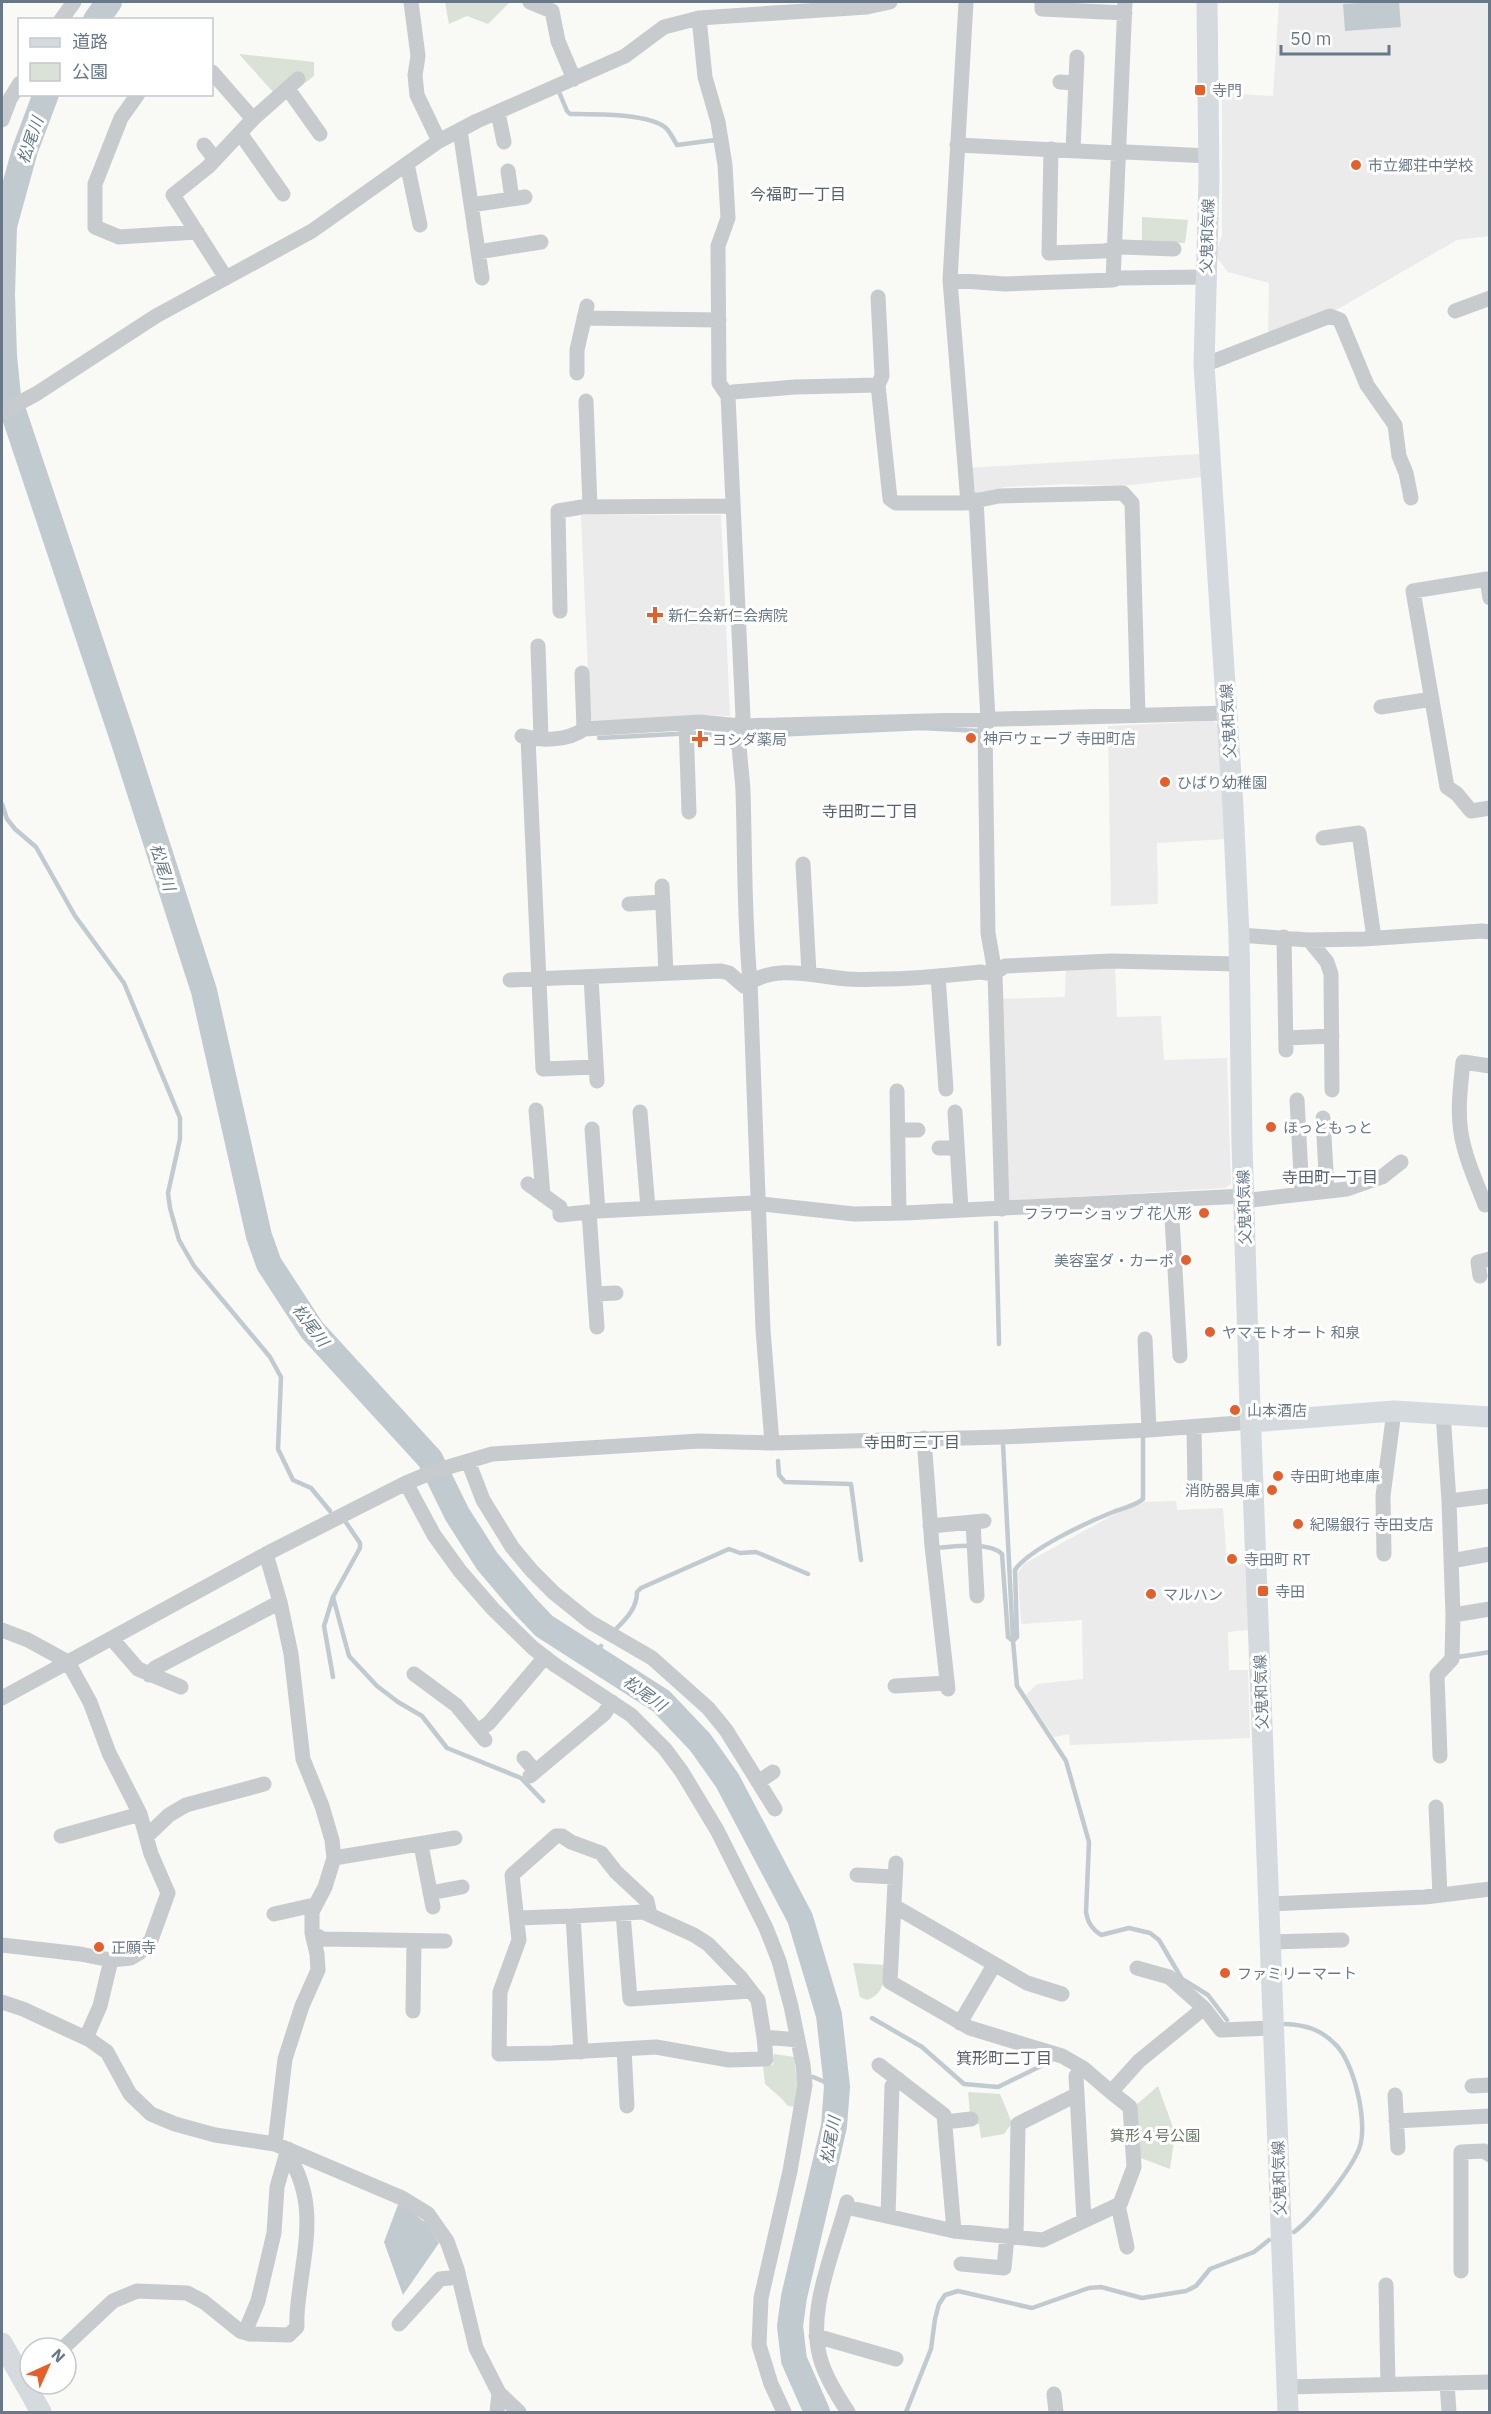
<svg xmlns="http://www.w3.org/2000/svg" width="1491" height="2414" font-family="'IBM Plex Sans','Noto Sans JP',sans-serif">
<style>
.built{fill:#eaebea}
.green{fill:#dae1d7}
.water{fill:#c1cacf}
.lines{fill:none;stroke-linecap:round;stroke-linejoin:round}
.stream{stroke:#c1cacf;stroke-width:4.5}
.river{stroke:#c1cacf;stroke-width:26}
.street{stroke:#c7cbce;stroke-width:15}
.secondary{stroke:#d5dade;stroke-width:21}
.poi-dot{fill:#e55f2a;stroke:#fff;stroke-width:2}
.labels{text-anchor:middle;dominant-baseline:central;stroke-width:6;stroke-linejoin:round;paint-order:stroke}
.poi-label{font-size:15px;fill:#687888;stroke:#fff;text-anchor:start}
.street-label{font-size:15px;fill:#687888;stroke:#fff}
.park-label{font-size:15px;fill:#667a63;stroke:#fff}
.water-label{font-size:16px;font-style:italic;fill:#637983;stroke:#fff}
.neighbourhood-label{font-size:16px;fill:#56616d;stroke:#fff}
</style>
<rect width="100%" height="100%" fill="#f9f9f6"/>
<path class="built" d="M 1279,2 L 1489,2 L 1489,236 L 1457,240 L 1338,309 L 1317,315 L 1268,337 L 1269,283 L 1228,272 L 1215,255 L 1222,235 L 1222,93 L 1273,96 Z
M 1200,454 L 1202,477 L 1121,486 L 1066,484 L 1005,487 L 971,494 L 968,468 Z
M 581,515 L 721,515 L 730,716 L 705,715 L 593,721 L 590,717 Z
M 1214,721 L 1218,726 L 1226,839 L 1157,843 L 1158,904 L 1111,906 L 1108,726 Z
M 1066,966 L 1115,966 L 1117,1017 L 1161,1016 L 1164,1060 L 1227,1058 L 1231,1184 L 1225,1188 L 1005,1201 L 999,999 L 1065,997 Z
M 1176,1501 L 1177,1510 L 1223,1508 L 1227,1565 L 1247,1563 L 1248,1630 L 1228,1632 L 1229,1670 L 1248,1670 L 1250,1738 L 1070,1745 L 1069,1734 L 1054,1737 L 1026,1695 L 1037,1684 L 1083,1679 L 1082,1620 L 1021,1624 L 1018,1573 L 1024,1564 L 1113,1515 L 1144,1502 Z"/>
<path class="green" d="M 445,2 L 510,2 L 488,24 L 467,16 L 449,24 Z
M 239,54 L 314,62 L 314,76 L 305,83 L 296,73 L 273,92 Z
M 1142,217 L 1188,220 L 1185,243 L 1142,242 Z
M 853,1963 L 885,1965 C 884,1981 884,1994 867,2000 L 860,1997 Z
M 774,2054 L 794,2057 L 796,2074 L 801,2074 L 797,2107 L 788,2106 L 781,2098 L 765,2084 L 763,2066 L 773,2065 Z
M 1158,2086 L 1175,2133 L 1170,2169 L 1138,2157 L 1135,2106 Z
M 968,2092 L 1000,2094 L 1012,2123 L 1004,2134 L 981,2138 L 979,2124 L 971,2125 Z"/>
<path class="water" d="M 1377,2 L 1399,2 L 1401,27 L 1345,31 L 1343,4 Z
M 399,2202 L 427,2224 L 439,2243 L 403,2295 L 384,2242 Z"/>
<g class="lines">
<path class="stream" d="M 559,92 L 567,111 L 570,114 C 592,114 651,113 667,129 C 671,134 674,140 677,145 L 715,140
M 753,736 L 921,728 L 981,731 L 981,733
M 599,738 L 694,733 L 724,736 L 734,749
M 2,804 L 7,819 L 15,829 L 36,847 L 75,916 L 124,983 L 180,1118 L 180,1139 L 168,1193 L 170,1208 L 179,1240 L 194,1266 L 270,1357 L 281,1377 L 278,1449 L 293,1480 L 311,1488 L 330,1511
M 996,1223 L 999,1344
M 1003,1444 L 1013,1641 L 1017,1686 L 1066,1761 L 1089,1842 L 1086,1912 C 1088,1923 1092,1929 1101,1935 L 1129,1928 L 1150,1933 L 1159,1940 L 1182,1979 L 1208,1995 L 1227,2020
M 778,1461 L 779,1475 L 785,1482 L 851,1484 L 861,1560
M 935,1548 C 952,1547 990,1541 1002,1554 L 1008,1637 L 1013,1641
M 333,1597 L 349,1656 L 377,1686 L 398,1702 L 422,1716 L 447,1748 L 521,1778 L 543,1801
M 617,1628 C 628,1617 637,1607 637,1592 L 641,1588 L 729,1549 L 740,1553 L 756,1552 L 808,1574
M 1013,1641 L 1017,1637 L 1015,1570 C 1029,1549 1088,1522 1113,1512 C 1123,1508 1135,1506 1143,1499 L 1143,1438
M 592,1656 L 601,1646
M 1458,1657 L 1490,1652
M 333,1677 L 324,1626 L 333,1597 L 360,1548 L 360,1543 L 345,1521
M 872,2018 L 922,2047 L 964,2084 L 998,2087 L 1051,2061
M 1285,2024 C 1306,2025 1320,2029 1335,2044 C 1354,2061 1369,2125 1359,2149 C 1350,2171 1313,2218 1294,2232
M 813,2077 L 837,2087
M 906,2412 L 931,2349 L 935,2319 L 939,2304 L 945,2295 L 958,2291 L 1032,2308 L 1089,2288 L 1101,2287 L 1142,2298 L 1186,2291 L 1196,2286 L 1210,2269 L 1254,2252 L 1269,2240"/>
<path class="river" d="M 96,20 L 109,2
M 46,94 L 25,150 L 4,226 L 2,295 L 4,356 L 8,396 L 123,739 L 204,991 L 259,1236 L 269,1264 L 312,1330 L 430,1459 L 457,1514 L 487,1561 L 525,1606 L 544,1626 L 661,1701 L 700,1742 L 727,1780 L 800,1918 L 829,2015 L 837,2087 L 834,2126 L 794,2297 L 790,2326 L 794,2360 L 817,2412"/>
<path class="street" d="M 411,2 L 418,56 L 415,75 L 417,95 L 439,141
M 530,2 L 552,11 L 558,41 L 574,79
M 966,2 L 950,280 L 968,503
M 1042,2 L 1042,9 L 1125,13
M 699,18 L 705,77 L 718,122 L 725,165 L 728,218 L 718,246 L 719,383 L 728,396 L 743,717 C 735,740 742,766 743,791 C 745,854 744,918 750,981 L 763,1330 L 772,1443
M 61,20 L 74,2
M 212,72 L 253,119
M 1060,82 L 1075,83
M 288,89 L 320,134
M 138,94 L 121,118 L 95,184 L 95,227 L 119,237 L 197,232
M 498,113 L 504,142
M 2,120 L 10,99 L 20,83
M 458,132 L 461,137 L 482,278
M 240,133 L 283,194
M 204,145 L 215,159
M 957,145 L 1118,153
M 1051,149 L 1049,253 L 1104,251 L 1122,247 L 1174,249
M 1073,150 L 1077,57
M 1126,152 L 1209,156
M 407,164 L 420,225
M 508,171 L 512,199
M 471,205 L 525,197
M 478,252 L 541,242
M 226,278 L 173,195 L 208,167 L 253,119 L 298,79
M 950,280 L 1005,284 L 1113,280 L 1119,278 L 1206,277
M 1113,280 L 1125,2
M 1455,311 L 1490,298
M 584,318 L 719,320
M 1204,365 L 1330,316 L 1340,320 L 1367,385 L 1395,425 L 1399,456 L 1406,473 L 1411,498
M 577,373 L 577,350 L 587,306
M 878,385 L 882,376 L 878,297
M 728,396 L 733,392 L 795,387 L 878,385 L 890,499 L 896,503 L 964,503 L 999,496 L 1123,493 L 1132,503 L 1138,715
M 586,401 L 590,507
M 2,412 L 36,394 L 156,316 L 312,231 L 439,141 L 477,121 L 625,56 L 664,27 L 699,18 L 867,7 L 890,2
M 976,500 L 988,719 L 985,729 L 988,933 L 995,973 L 1002,1209
M 1490,598 L 1487,579 L 1413,591 L 1447,787 L 1457,794 L 1471,811 L 1490,808
M 560,611 L 558,511 L 582,507 L 732,506
M 538,646 L 541,738
M 582,673 L 584,729
M 1381,707 L 1432,699
M 686,723 L 689,812
M 522,736 C 541,741 568,741 584,729 L 700,722 L 740,726 L 1227,713
M 528,738 L 543,1069 L 596,1067
M 1323,838 L 1359,833 L 1374,938
M 803,864 L 809,973
M 662,886 L 666,973
M 629,904 L 663,902
M 1239,935 L 1309,940 L 1363,939 L 1482,931 L 1490,932
M 1284,937 L 1286,1050
M 1309,940 L 1327,962 L 1331,974 L 1332,1090
M 938,976 L 946,1089
M 591,977 L 597,1081
M 510,980 L 721,971 L 729,973 L 744,986 C 776,963 811,976 847,979 C 859,980 872,979 884,979 C 916,979 949,975 981,972 C 991,975 997,972 1005,966 L 1111,961 L 1238,964
M 1286,1038 L 1332,1036
M 1490,1066 L 1463,1062 C 1460,1091 1456,1119 1464,1147 C 1469,1167 1478,1186 1485,1205 L 1490,1204
M 897,1091 L 899,1213
M 1297,1100 L 1302,1194
M 536,1110 L 543,1195
M 640,1112 L 648,1208
M 955,1112 L 961,1210
M 1323,1118 L 1327,1191
M 592,1129 L 598,1211
M 899,1130 L 918,1130
M 939,1148 L 957,1148
M 528,1184 L 560,1207 L 560,1215 L 598,1211 L 753,1203 L 854,1214 L 905,1213 L 1244,1196 L 1251,1200 L 1347,1189 L 1382,1177 L 1401,1162
M 1171,1201 L 1180,1356
M 589,1212 L 597,1327
M 1480,1276 L 1478,1262 L 1490,1259
M 596,1294 L 616,1293
M 1145,1339 L 1149,1430
M 1194,1427 L 1195,1486
M 924,1438 L 932,1546 L 948,1689
M 468,1461 L 483,1500 L 512,1547 L 532,1571 L 554,1593 L 590,1622 L 652,1658 L 708,1708 L 726,1730 L 775,1809
M 406,1483 L 434,1535 L 460,1571 L 493,1609 L 533,1648 L 555,1665 L 631,1715 L 665,1749 L 682,1772 L 717,1830 L 766,1928 L 779,1961 L 791,2006 L 803,2065 L 805,2085 L 790,2171 L 761,2298 L 759,2345 L 771,2384 L 784,2412
M 1449,1501 L 1490,1496
M 973,1522 L 977,1596
M 930,1526 L 984,1521
M 266,1554 L 280,1602 L 291,1654 L 303,1759 L 322,1806 L 332,1840 L 334,1858 L 325,1887 L 312,1912 L 312,1933 L 317,1954 L 318,1970 L 302,2006 L 285,2059 L 275,2144
M 1384,1554 L 1383,1496 L 1394,1411
M 1451,1561 L 1490,1554
M 1453,1615 L 1490,1609
M 2,1630 L 28,1640 L 68,1662 L 90,1702 L 109,1753 L 140,1814 L 151,1854 L 168,1893 L 151,1940 L 139,1953 L 131,1958 L 111,1960 L 80,1954 L 2,1945
M 112,1639 L 138,1669 L 181,1687
M 414,1674 L 456,1705 L 485,1740
M 149,1675 L 155,1668 L 280,1602
M 895,1686 L 947,1683
M 2,1698 L 266,1554 L 406,1483 L 435,1471 L 492,1454 L 699,1441 L 772,1443 L 1003,1437 L 1149,1430 L 1251,1422
M 478,1731 L 489,1723 L 545,1657
M 1440,1756 L 1437,1675 L 1452,1659 L 1453,1615 L 1449,1501 L 1443,1413
M 524,1758 L 535,1771
M 530,1776 L 604,1714 L 612,1702
M 758,1782 L 773,1772
M 1436,1807 L 1440,1895
M 61,1836 L 140,1814
M 147,1836 L 169,1815 L 186,1805 L 264,1784
M 421,1845 L 433,1907
M 334,1858 L 455,1838
M 896,1863 L 890,1982 L 970,2028 L 1062,2056 L 1083,2068 L 1111,2092 L 1139,2061 L 1204,2008 L 1221,2030 L 1274,2028
M 857,1875 L 895,1877
M 430,1893 L 462,1887
M 1269,1904 L 1425,1897 L 1490,1889
M 894,1906 L 1027,1983 L 1062,1994
M 623,1913 L 630,1999 L 751,1991
M 274,1914 L 314,1905
M 650,1915 L 647,1901 L 616,1872 L 601,1853 L 571,1842 L 562,1836 L 556,1836 L 512,1875 L 519,1940 L 500,1992 L 499,2054 L 552,2053 L 656,2047 L 729,2060 L 766,2059 L 764,2037 L 798,2040
M 518,1918 L 573,1916
M 312,1933 L 323,1939 L 445,1941
M 1270,1942 L 1342,1940
M 1137,1968 L 1169,1977 L 1204,2008
M 2,2002 L 23,2009 L 90,2040 L 107,2052 L 130,2094 L 151,2114 L 175,2124 L 215,2135 L 275,2144 L 402,2198 L 428,2214 L 447,2241 L 457,2269 L 476,2348 L 499,2393 L 497,2412
M 413,2011 L 414,1941
M 960,2023 L 994,1965
M 86,2038 L 100,2006 L 111,1960
M 624,2049 L 627,2106
M 581,2052 L 573,1916 L 643,1912 L 694,1935 L 708,1944 L 741,1978 L 758,2000 L 764,2037
M 879,2065 L 944,2115 L 954,2231
M 1083,2068 L 1076,2076 L 1084,2220
M 1472,2086 L 1490,2085
M 1395,2095 L 1398,2148
M 1396,2121 L 1490,2116
M 945,2122 L 971,2119
M 847,2202 C 835,2250 804,2314 822,2364 C 828,2381 838,2397 848,2412
M 1118,2205 L 1127,2247
M 846,2207 L 954,2231 L 1043,2240 L 1120,2204 L 1134,2167 L 1130,2107 L 1111,2092
M 888,2216 L 892,2086 L 898,2079
M 1016,2237 L 1018,2124 L 1076,2095
M 961,2264 L 1004,2268 L 1007,2236
M 1461,2271 L 1461,2152 L 1484,2151 L 1490,2155
M 1386,2285 L 1388,2384
M 399,2324 L 440,2279 L 459,2277
M 245,2332 L 258,2301 L 274,2233 L 277,2187 L 288,2149
M 816,2336 L 896,2359
M 63,2348 L 113,2301 L 137,2291 L 187,2293 L 204,2302 L 240,2331 L 250,2334 L 289,2335 L 297,2327 C 296,2311 299,2296 301,2280 C 308,2232 314,2195 287,2153
M 1447,2383 L 1449,2412
M 1287,2387 L 1490,2382
M 499,2393 L 519,2412
M 1054,2394 L 1056,2412"/>
<path class="secondary" d="M 1207,2 L 1209,179 L 1204,365 L 1233,807 L 1239,935 L 1242,1144 L 1250,1408 L 1288,2412
M 1251,1422 L 1394,1411 L 1490,1417
M 2,2343 L 41,2412"/>
</g>
<g class="poi-dot">
<rect x="1194" y="84" width="12" height="12" rx="3"/>
<circle cx="1356" cy="165" r="6"/>
<path d="M652 606h6v6h6v6h-6v6h-6v-6h-6v-6h6z"/>
<circle cx="971" cy="738" r="6"/>
<path d="M697 730h6v6h6v6h-6v6h-6v-6h-6v-6h6z"/>
<circle cx="1165" cy="782" r="6"/>
<circle cx="1271" cy="1127" r="6"/>
<circle cx="1204" cy="1213" r="6"/>
<circle cx="1186" cy="1260" r="6"/>
<circle cx="1210" cy="1332" r="6"/>
<circle cx="1235" cy="1410" r="6"/>
<circle cx="1278" cy="1476" r="6"/>
<circle cx="1272" cy="1490" r="6"/>
<circle cx="1298" cy="1524" r="6"/>
<circle cx="1232" cy="1559" r="6"/>
<rect x="1257" y="1585" width="12" height="12" rx="3"/>
<circle cx="1151" cy="1594" r="6"/>
<circle cx="99" cy="1947" r="6"/>
<circle cx="1225" cy="1973" r="6"/>
</g>
<g class="labels">
<g class="poi-label">
<text x="1212" y="90">寺門</text>
<text x="1368" y="165">市立郷荘中学校</text>
<text x="668" y="615">新仁会新仁会病院</text>
<text x="983" y="738">神戸ウェーブ 寺田町店</text>
<text x="712" y="739">ヨシダ薬局</text>
<text x="1177" y="782">ひばり幼稚園</text>
<text x="1283" y="1127">ほっともっと</text>
<text x="1192" y="1213" text-anchor="end">フラワーショップ 花人形</text>
<text x="1174" y="1260" text-anchor="end">美容室ダ・カーポ</text>
<text x="1222" y="1332">ヤマモトオート 和泉</text>
<text x="1247" y="1410">山本酒店</text>
<text x="1290" y="1476">寺田町地車庫</text>
<text x="1260" y="1490" text-anchor="end">消防器具庫</text>
<text x="1310" y="1524">紀陽銀行 寺田支店</text>
<text x="1244" y="1559">寺田町 RT</text>
<text x="1275" y="1591">寺田</text>
<text x="1163" y="1594">マルハン</text>
<text x="111" y="1947">正願寺</text>
<text x="1237" y="1973">ファミリーマート</text>
</g>
<g class="street-label">
<text transform="translate(1207 236) rotate(-88)">父鬼和気線</text>
<text transform="translate(1228 721) rotate(-93)">父鬼和気線</text>
<text transform="translate(1244 1207) rotate(-92)">父鬼和気線</text>
<text transform="translate(1261 1692) rotate(-92)">父鬼和気線</text>
<text transform="translate(1279 2178) rotate(-92)">父鬼和気線</text>
</g>
<g class="park-label">
<text x="1155" y="2135">箕形４号公園</text>
</g>
<g class="water-label">
<text transform="translate(30 140) rotate(-71)">松尾川</text>
<text transform="translate(163 867) rotate(72)">松尾川</text>
<text transform="translate(311 1325) rotate(53)">松尾川</text>
<text transform="translate(645 1693) rotate(36)">松尾川</text>
<text transform="translate(830 2140) rotate(-80)">松尾川</text>
</g>
<g class="neighbourhood-label">
<text x="798" y="194">今福町一丁目</text>
<text x="870" y="811">寺田町二丁目</text>
<text x="1330" y="1177">寺田町一丁目</text>
<text x="912" y="1442">寺田町三丁目</text>
<text x="1004" y="2058">箕形町二丁目</text>
</g>
</g>
<rect width="1491" height="2414" fill="none" stroke="#687888" stroke-width="6"/>
<rect x="18" y="18" width="195" height="78" fill="#ffffff" stroke="#c3c9cf" stroke-width="1.5"/>
<rect x="30" y="38" width="30" height="9" fill="#d5dade" stroke="#c3c9cf" stroke-width="1.5"/>
<text x="72" y="48" font-size="18" fill="#687888">道路</text>
<rect x="30" y="63" width="30" height="18" fill="#dae1d7" stroke="#c3c9cf" stroke-width="1.5"/>
<text x="72" y="78" font-size="18" fill="#687888">公園</text>
<g transform="translate(48 2366) rotate(45)"><circle r="28" fill="#ffffff" stroke="#c3c9cf" stroke-width="1.5"/>
<path d="M0-4.5L10 22L0 15L-10 22Z" fill="#e55f2a"/>
<text y="-9" font-size="16" font-weight="bold" text-anchor="middle" fill="#687888">N</text>
</g>
<path d="M1281 45v9h108v-9" fill="none" stroke="#687888" stroke-width="3"/>
<text x="1290" y="45" font-size="18" fill="#687888" stroke="#ffffff" stroke-width="4.5" paint-order="stroke">50 m</text>
</svg>
